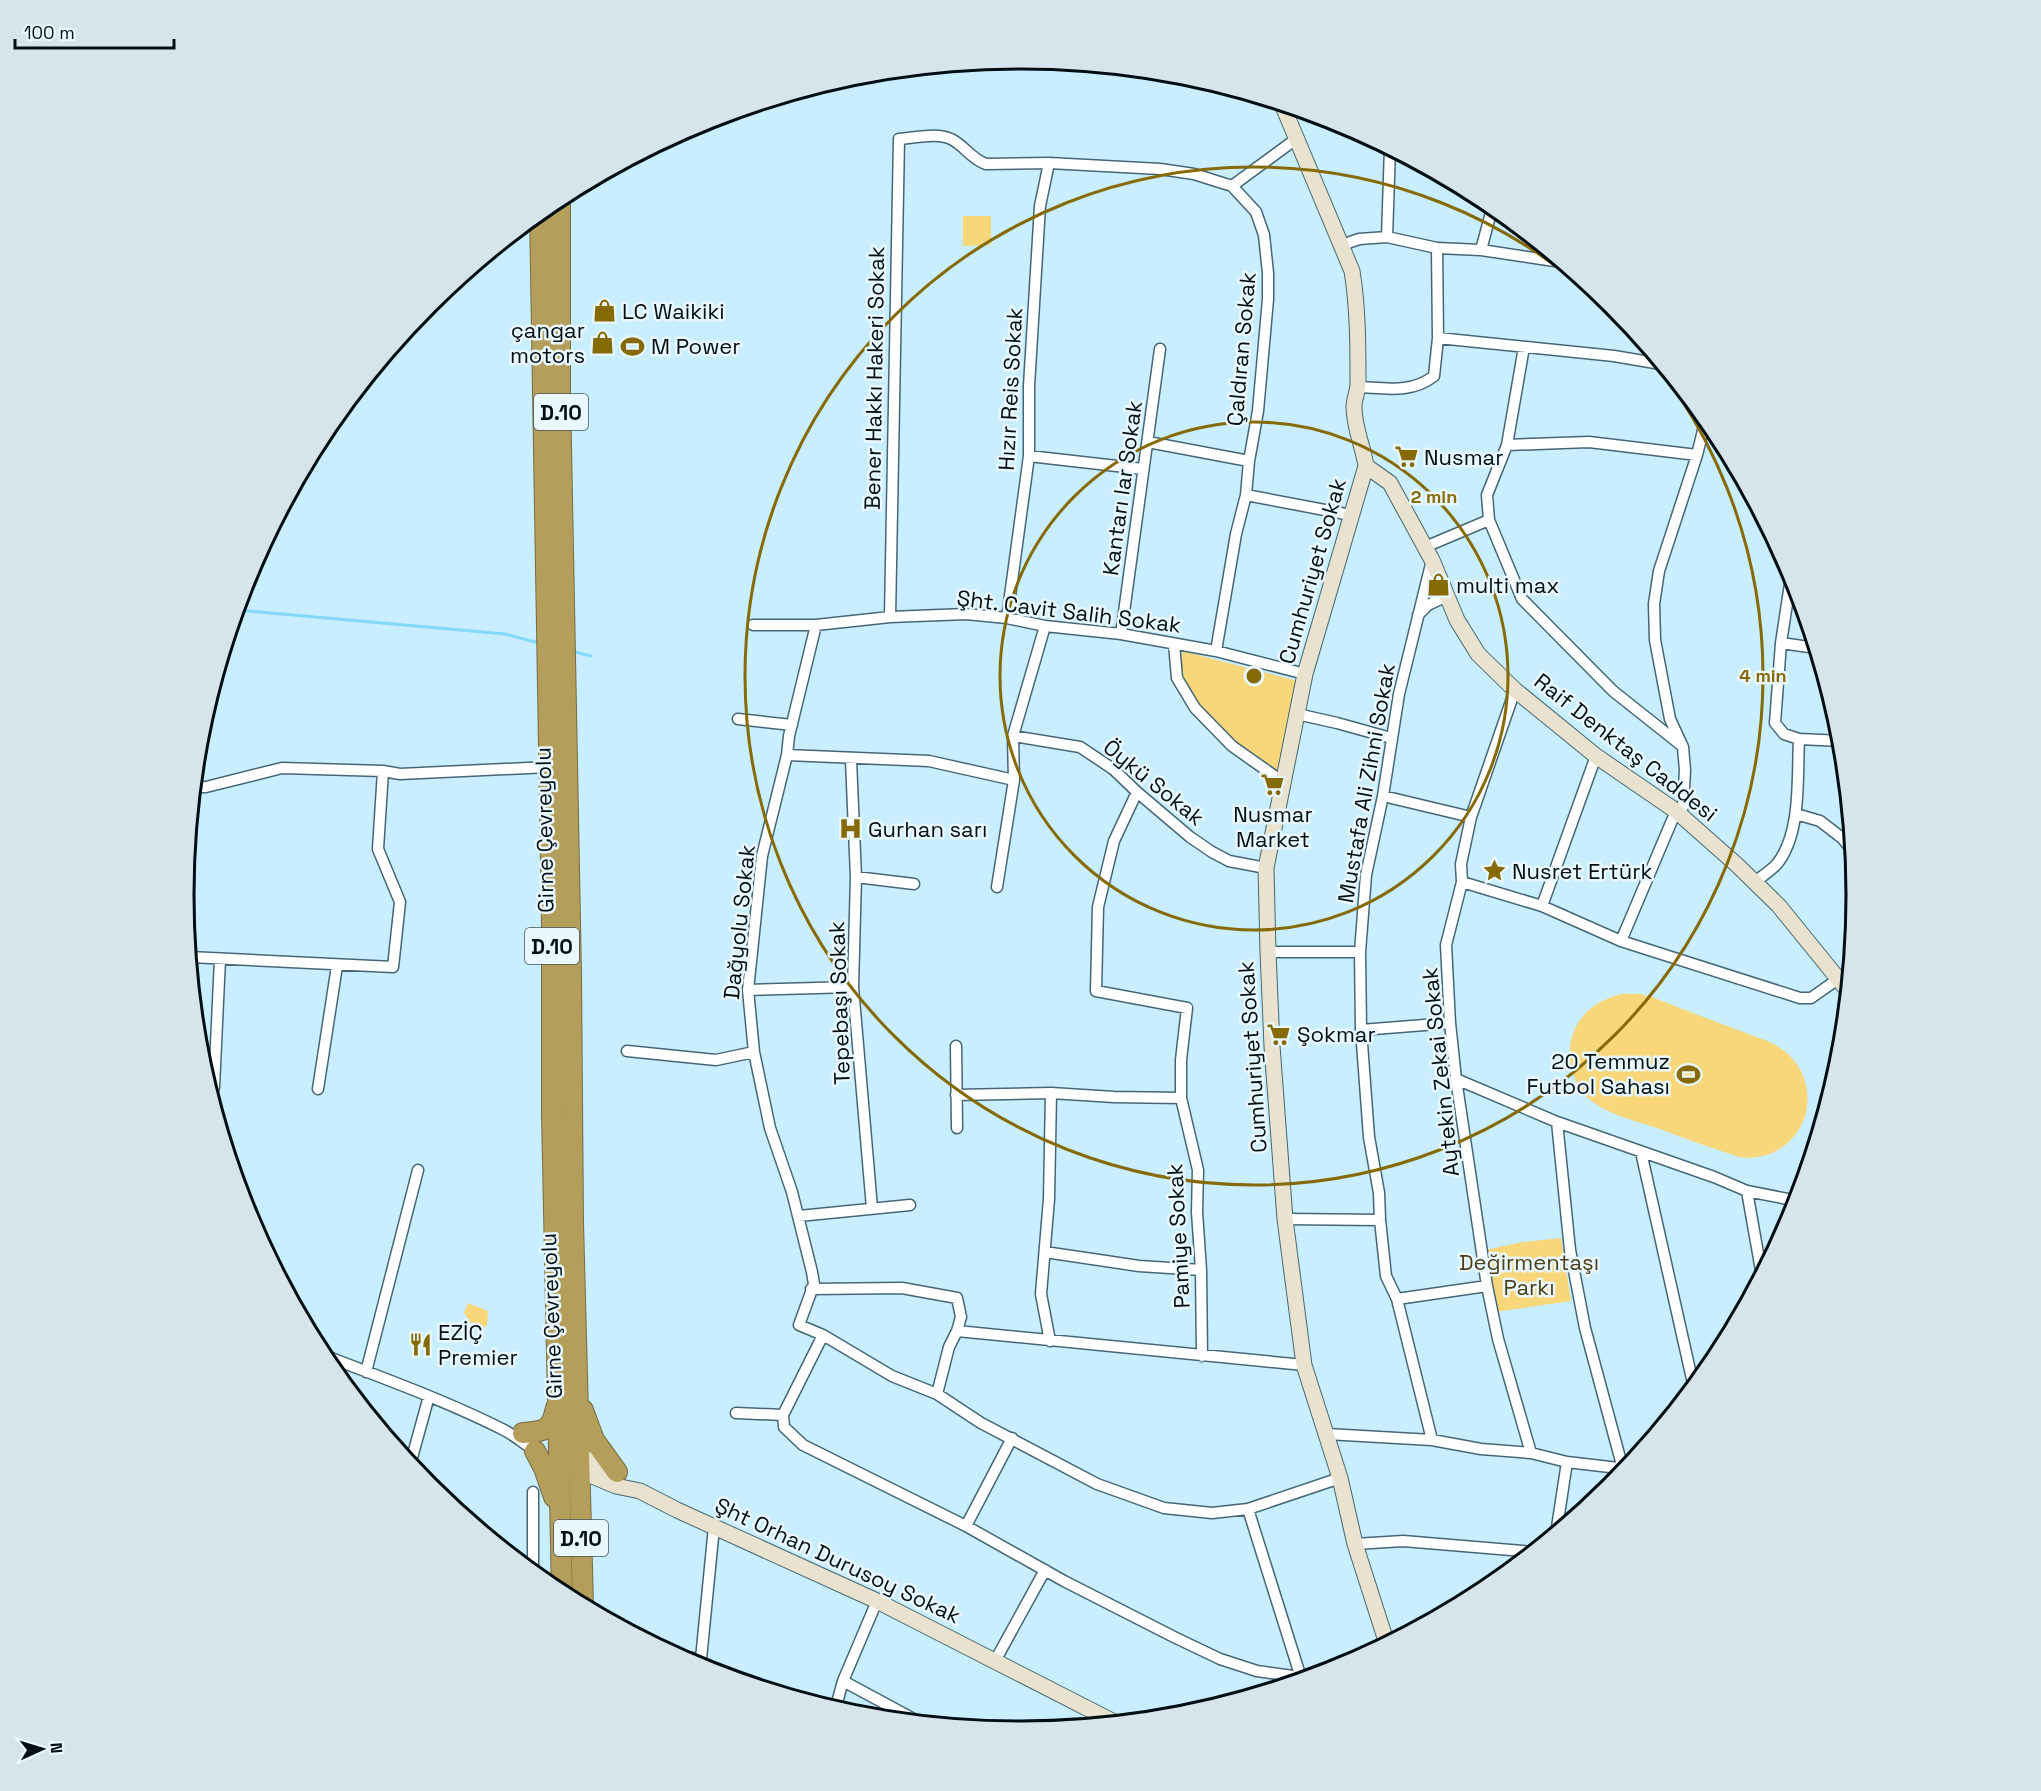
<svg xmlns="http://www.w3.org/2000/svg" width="2041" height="1791" font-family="'Space Grotesk',sans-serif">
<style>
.green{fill:#f7d77a}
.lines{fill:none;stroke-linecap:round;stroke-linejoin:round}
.stream{stroke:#83d9fc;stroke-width:3}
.street-casing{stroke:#456775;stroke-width:13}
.secondary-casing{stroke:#456775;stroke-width:17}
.highway-casing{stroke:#766c42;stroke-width:22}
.street{stroke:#fff;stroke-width:10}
.secondary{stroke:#e8e2ce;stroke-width:15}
.highway{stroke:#b49e5b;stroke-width:20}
.ring{fill:none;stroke:#856a05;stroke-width:3}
.labels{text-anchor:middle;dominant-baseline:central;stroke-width:5;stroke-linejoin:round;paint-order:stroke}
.shield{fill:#e9f7fe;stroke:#48545a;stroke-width:1.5}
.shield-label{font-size:21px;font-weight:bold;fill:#030e13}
.poi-label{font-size:22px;fill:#030e13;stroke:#e9f7fe;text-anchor:start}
.street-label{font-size:22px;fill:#030e13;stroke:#e9f7fe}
.park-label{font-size:22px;fill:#4c3f17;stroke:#e9f7fe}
.rim{fill:none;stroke:#030e13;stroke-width:3}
.centre{fill:#856a05;stroke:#e9f7fe;stroke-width:3}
.ring-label{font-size:18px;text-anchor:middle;font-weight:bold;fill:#856a05;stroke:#e9f7fe;stroke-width:5;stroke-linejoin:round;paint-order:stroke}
</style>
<rect width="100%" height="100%" fill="#c9eeff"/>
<path class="green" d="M 963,216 L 991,216 L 991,245 L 963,246 Z
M 1182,651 L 1298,681 L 1278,773 C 1247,752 1194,716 1183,679 C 1180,670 1181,660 1182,651 Z
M 1621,994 L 1640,994 L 1652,997 C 1682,1009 1711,1020 1741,1031 C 1755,1037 1772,1041 1783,1050 C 1810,1070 1816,1108 1795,1135 C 1781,1153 1761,1160 1739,1157 C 1711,1148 1684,1138 1657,1128 C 1634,1120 1604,1114 1586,1096 C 1572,1082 1566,1056 1572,1037 C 1579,1013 1598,1000 1621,994 Z
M 1561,1238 L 1571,1301 L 1495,1312 L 1485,1250 L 1523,1242 Z
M 468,1303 L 488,1311 L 487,1326 L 475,1329 L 464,1313 Z"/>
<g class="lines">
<path class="stream" d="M 237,610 L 505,634 L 539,643
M 571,651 L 591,656"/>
<defs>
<path id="street" d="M 1232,186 L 1296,139
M 1387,237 L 1390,148
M 1342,245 L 1359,239 L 1387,237 L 1437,248 L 1481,250 L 1561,262
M 1481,250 L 1493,205
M 1438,338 L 1614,356 L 1661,364
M 1358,387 C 1385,388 1411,394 1434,376 L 1438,338 L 1437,248
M 1148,442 L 1249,461
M 1507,445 L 1589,442 L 1697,455
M 1029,456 L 1143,469
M 1246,495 L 1351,515
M 1489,520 L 1522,599 L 1613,691 L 1681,745
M 1425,547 L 1489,520 L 1487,495 L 1507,445 L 1524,347
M 1792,571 L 1781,643 L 1775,723 L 1784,734 L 1799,739 L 1842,741
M 1418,615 L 1428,605 L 1447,596
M 890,617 L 899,139 C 915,138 937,132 951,139 C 964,145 971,159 986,164 L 1049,163 L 1160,169 L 1194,174 L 1232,186 L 1256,212 L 1264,235 L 1268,273 L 1268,299 L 1258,411 L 1249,461 L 1246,495 L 1236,534 L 1216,651
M 1007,618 L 1029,456 L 1029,386 L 1040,206 L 1049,163
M 753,625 L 816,625 L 890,617 L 966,614 L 1007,618 L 1045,626 L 1121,634 L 1216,651 L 1305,674
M 816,625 L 789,736 L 787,755 L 762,856 L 748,990 L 754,1052 L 770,1128 L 792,1192 L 812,1272 L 814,1284 L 799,1325 L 823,1335 L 892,1376 L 937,1394 L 981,1423 L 1097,1484 L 1164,1508 L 1212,1513 L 1248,1509 L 1340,1478
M 1121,634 L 1160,349
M 1781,643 L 1816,648
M 1174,644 L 1177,678 L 1195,708 L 1232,746 L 1283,782
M 1515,690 L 1471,817 L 1461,864 L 1462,882 L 1446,945 L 1450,1023 L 1456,1079 L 1487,1286 L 1498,1339 L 1531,1453
M 1297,714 L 1337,723 L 1391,738
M 738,719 L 792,725
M 1013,736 L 1080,747 L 1113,769 L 1137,792 L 1190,837 L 1212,852 L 1229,861 L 1266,868
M 787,755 L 929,761 L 1014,780
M 851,760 L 856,877 L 853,987 L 872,1208
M 194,787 L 206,787 L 282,768 L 383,771 L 400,774 L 548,767
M 1137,792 L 1114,841 L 1098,907 L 1096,991 L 1187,1008 L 1181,1060 L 1181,1098 L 1198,1170 L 1197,1212 L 1201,1270 L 1202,1356
M 1383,796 L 1471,817
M 1796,814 L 1820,821 L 1842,838 L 1853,851
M 856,877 L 914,884
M 1462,882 L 1542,906 L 1621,941 L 1800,998 L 1811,998 L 1838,979
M 1755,882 C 1761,877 1770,871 1776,865 C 1802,835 1797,776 1799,739
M 997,887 L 1014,780 L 1013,736 L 1045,626
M 1542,906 L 1596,756
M 1621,941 L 1676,811 L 1683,807 L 1685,770 L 1683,747 L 1670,719 L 1655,640 L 1654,604 L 1659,571 L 1697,455 L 1706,418
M 1268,952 L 1360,952
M 190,957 L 393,967 L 400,902 L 378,849 L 383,771
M 748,990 L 853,987
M 1361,1030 L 1450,1023
M 956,1046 L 957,1128
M 627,1051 L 716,1060 L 754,1052
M 1456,1079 L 1557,1122 L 1714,1177 L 1747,1191 L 1798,1201
M 318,1089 L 337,966
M 956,1095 L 1051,1093 L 1114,1097 L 1181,1098
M 211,1098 L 214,1087 L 220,959
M 1557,1122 L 1570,1250 L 1585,1328 L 1623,1469
M 1641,1152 L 1694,1388
M 1747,1191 L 1762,1276
M 799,1216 L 910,1205
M 1285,1219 L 1380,1220
M 1045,1252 L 1139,1266 L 1201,1270
M 811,1289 L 902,1288 L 957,1298 L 961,1317 L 957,1331
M 1397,1299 L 1487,1286
M 1050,1341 L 1041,1294 L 1049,1199 L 1051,1093
M 321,1354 C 382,1378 445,1400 504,1430 C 516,1436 526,1446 538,1452
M 366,1372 L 418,1170
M 937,1394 L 949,1347 L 957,1331 L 1304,1365
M 736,1413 L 783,1415 L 784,1427 L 803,1445 L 966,1526 L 1064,1581 L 1174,1637 L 1220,1659 L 1257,1671 L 1300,1677
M 783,1415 L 823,1335
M 1327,1434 L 1432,1440 L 1481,1449 L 1531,1453 L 1567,1462 L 1627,1469
M 1432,1440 L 1397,1299 L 1386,1276 L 1380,1220 L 1379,1193 L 1369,1137 L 1361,1030 L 1360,952 L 1366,875 L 1383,796 L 1399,694 L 1432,560
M 410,1465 L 429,1396
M 533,1492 L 533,1573
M 1248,1509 L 1302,1681
M 966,1526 L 1012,1438
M 1556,1534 L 1567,1462
M 1355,1544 L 1403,1541 L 1534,1552
M 676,1656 L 700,1659
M 995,1661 L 1045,1570
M 700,1669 L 714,1527
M 843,1681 L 921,1723
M 835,1710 L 843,1681 L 877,1601"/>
<path id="secondary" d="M 1282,104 L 1352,271 C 1358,308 1358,346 1358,384 C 1358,391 1354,399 1354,407 C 1354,428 1363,446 1366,466 L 1305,674 L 1266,868 L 1268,952 L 1272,1046 L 1285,1219 L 1304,1365 L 1340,1478 L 1355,1544 L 1387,1644
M 1366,466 L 1390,483 L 1432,560 L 1457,620 L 1478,654 L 1515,690 L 1596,756 L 1676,811 L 1737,865 L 1779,906 L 1848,991
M 570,1451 L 616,1472
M 571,1467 L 616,1486 L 640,1491 L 677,1510 L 877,1601 L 1116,1723"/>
<path id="highway" d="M 560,197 L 560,392 L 571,975 L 573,1222 L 583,1606
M 540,212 L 552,924 L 552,1113 L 562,1595
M 583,1410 L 594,1440 L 617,1472
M 523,1433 C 545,1431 551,1431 556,1408
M 535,1451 L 544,1468 L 554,1497"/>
</defs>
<use href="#street" class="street-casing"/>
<use href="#secondary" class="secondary-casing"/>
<use href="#highway" class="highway-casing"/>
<use href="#street" class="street"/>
<use href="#secondary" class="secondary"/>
<use href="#highway" class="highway"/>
</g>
<g class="ring">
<circle cx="1254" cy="676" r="254"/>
<circle cx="1254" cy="676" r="509"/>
</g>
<defs>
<symbol id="shop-bare" viewBox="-9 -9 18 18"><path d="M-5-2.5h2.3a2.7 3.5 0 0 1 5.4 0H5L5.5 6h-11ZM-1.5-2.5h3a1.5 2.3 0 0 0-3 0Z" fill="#856a05" stroke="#e9f7fe" stroke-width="2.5" paint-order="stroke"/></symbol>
<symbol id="stadium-bare" viewBox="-9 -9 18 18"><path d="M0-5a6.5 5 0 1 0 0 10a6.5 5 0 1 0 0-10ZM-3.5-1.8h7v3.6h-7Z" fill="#856a05" stroke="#e9f7fe" stroke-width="2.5" paint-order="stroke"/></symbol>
<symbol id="supermarket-bare" viewBox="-9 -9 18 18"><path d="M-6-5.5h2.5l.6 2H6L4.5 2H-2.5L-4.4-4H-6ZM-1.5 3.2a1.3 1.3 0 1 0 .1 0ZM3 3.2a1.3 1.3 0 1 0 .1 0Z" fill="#856a05" stroke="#e9f7fe" stroke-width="2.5" paint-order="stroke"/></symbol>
<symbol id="hospital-bare" viewBox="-9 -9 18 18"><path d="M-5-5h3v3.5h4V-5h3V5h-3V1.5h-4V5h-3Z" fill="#856a05" stroke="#e9f7fe" stroke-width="2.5" paint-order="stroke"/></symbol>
<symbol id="sight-bare" viewBox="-9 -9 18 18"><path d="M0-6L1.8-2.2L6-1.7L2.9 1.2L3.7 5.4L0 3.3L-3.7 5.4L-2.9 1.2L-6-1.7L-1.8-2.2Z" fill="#856a05" stroke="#e9f7fe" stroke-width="2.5" paint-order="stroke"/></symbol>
<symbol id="restaurant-bare" viewBox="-9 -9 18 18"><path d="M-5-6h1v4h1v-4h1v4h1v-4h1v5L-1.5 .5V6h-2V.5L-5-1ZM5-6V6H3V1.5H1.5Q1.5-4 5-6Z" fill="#856a05" stroke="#e9f7fe" stroke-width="2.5" paint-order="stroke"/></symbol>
</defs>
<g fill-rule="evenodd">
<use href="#shop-bare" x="588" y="294" width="33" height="33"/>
<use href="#shop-bare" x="586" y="326" width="33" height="33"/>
<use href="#stadium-bare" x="616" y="330" width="33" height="33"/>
<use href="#supermarket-bare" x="1390" y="440" width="33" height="33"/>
<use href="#shop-bare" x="1422" y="568" width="33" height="33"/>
<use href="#supermarket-bare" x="1256" y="768" width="33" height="33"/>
<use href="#hospital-bare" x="834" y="812" width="33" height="33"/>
<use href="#sight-bare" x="1478" y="854" width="33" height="33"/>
<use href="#supermarket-bare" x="1262" y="1018" width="33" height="33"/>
<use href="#stadium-bare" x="1672" y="1058" width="33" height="33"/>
<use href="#restaurant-bare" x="404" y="1328" width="33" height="33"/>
</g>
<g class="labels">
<g class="shield">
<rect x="534" y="394" width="54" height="36" rx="4.5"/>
<rect x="525" y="928" width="54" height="36" rx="4.5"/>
<rect x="554" y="1520" width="54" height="36" rx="4.5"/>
</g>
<g class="shield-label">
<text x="561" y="412">D.10</text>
<text x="552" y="946">D.10</text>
<text x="581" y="1538">D.10</text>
</g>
<g class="poi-label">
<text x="622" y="311">LC Waikiki</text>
<text x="585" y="330" text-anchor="end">çangar<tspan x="585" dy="25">motors</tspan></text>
<text x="651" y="346">M Power</text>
<text x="1424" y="457">Nusmar</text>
<text x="1456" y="585">multi max</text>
<text x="1273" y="814" text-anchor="middle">Nusmar<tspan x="1273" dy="25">Market</tspan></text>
<text x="868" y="829">Gurhan sarı</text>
<text x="1512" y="871">Nusret Ertürk</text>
<text x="1297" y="1034">Şokmar</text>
<text x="1670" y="1061" text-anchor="end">20 Temmuz<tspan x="1670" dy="25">Futbol Sahası</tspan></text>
<text x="438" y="1332">EZİÇ<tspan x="438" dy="25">Premier</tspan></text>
</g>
<g class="street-label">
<text transform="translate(1241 349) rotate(-85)">Çaldıran Sokak</text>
<text transform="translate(874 378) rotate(-89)">Bener Hakkı Hakeri Sokak</text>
<text transform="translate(1010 389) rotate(-87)">Hızır Reis Sokak</text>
<text transform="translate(1122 488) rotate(-82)">Kantarı lar Sokak</text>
<text transform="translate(1312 571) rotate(-74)">Cumhuriyet Sokak</text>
<text transform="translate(1069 611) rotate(7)">Şht. Cavit Salih Sokak</text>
<text transform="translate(1626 747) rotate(38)">Raif Denktaş Caddesi</text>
<text transform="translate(1154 782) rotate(39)">Öykü Sokak</text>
<text transform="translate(1366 783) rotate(-80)">Mustafa Ali Zihni Sokak</text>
<text transform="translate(544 830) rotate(-91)">Girne Çevreyolu</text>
<text transform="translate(739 922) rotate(-84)">Dağyolu Sokak</text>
<text transform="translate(839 1003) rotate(-92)">Tepebaşı Sokak</text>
<text transform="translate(1252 1057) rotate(-94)">Cumhuriyet Sokak</text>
<text transform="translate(1440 1072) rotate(-96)">Aytekin Zekai Sokak</text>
<text transform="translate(1178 1236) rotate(-93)">Pamiye Sokak</text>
<text transform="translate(551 1316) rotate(-92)">Girne Çevreyolu</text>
<text transform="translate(838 1560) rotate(25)">Şht Orhan Durusoy Sokak</text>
</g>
<g class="park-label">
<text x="1529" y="1262">Değirmentaşı<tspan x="1529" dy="25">Parkı</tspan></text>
</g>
</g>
<path d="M0 0H2041V1791H0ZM194 895a826 826 0 1 1 1652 0a826 826 0 1 1-1652 0Z" fill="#d7e4eb" fill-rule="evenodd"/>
<path class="rim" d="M194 895a826 826 0 1 1 1652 0a826 826 0 1 1-1652 0Z"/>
<circle cx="1254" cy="676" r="9" class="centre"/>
<g class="ring-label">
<text x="1434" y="503">2 min</text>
<text x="1763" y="682">4 min</text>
</g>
<g transform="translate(42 1749) rotate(86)" stroke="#e9f7fe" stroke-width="4.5" paint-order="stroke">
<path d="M0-4.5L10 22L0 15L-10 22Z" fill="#030e13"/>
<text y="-9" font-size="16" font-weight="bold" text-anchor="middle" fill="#030e13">N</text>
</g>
<path d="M15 39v9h159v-9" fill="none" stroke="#030e13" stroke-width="3"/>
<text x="24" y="39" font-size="18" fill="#030e13" stroke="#e9f7fe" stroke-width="4.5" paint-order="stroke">100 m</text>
</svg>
